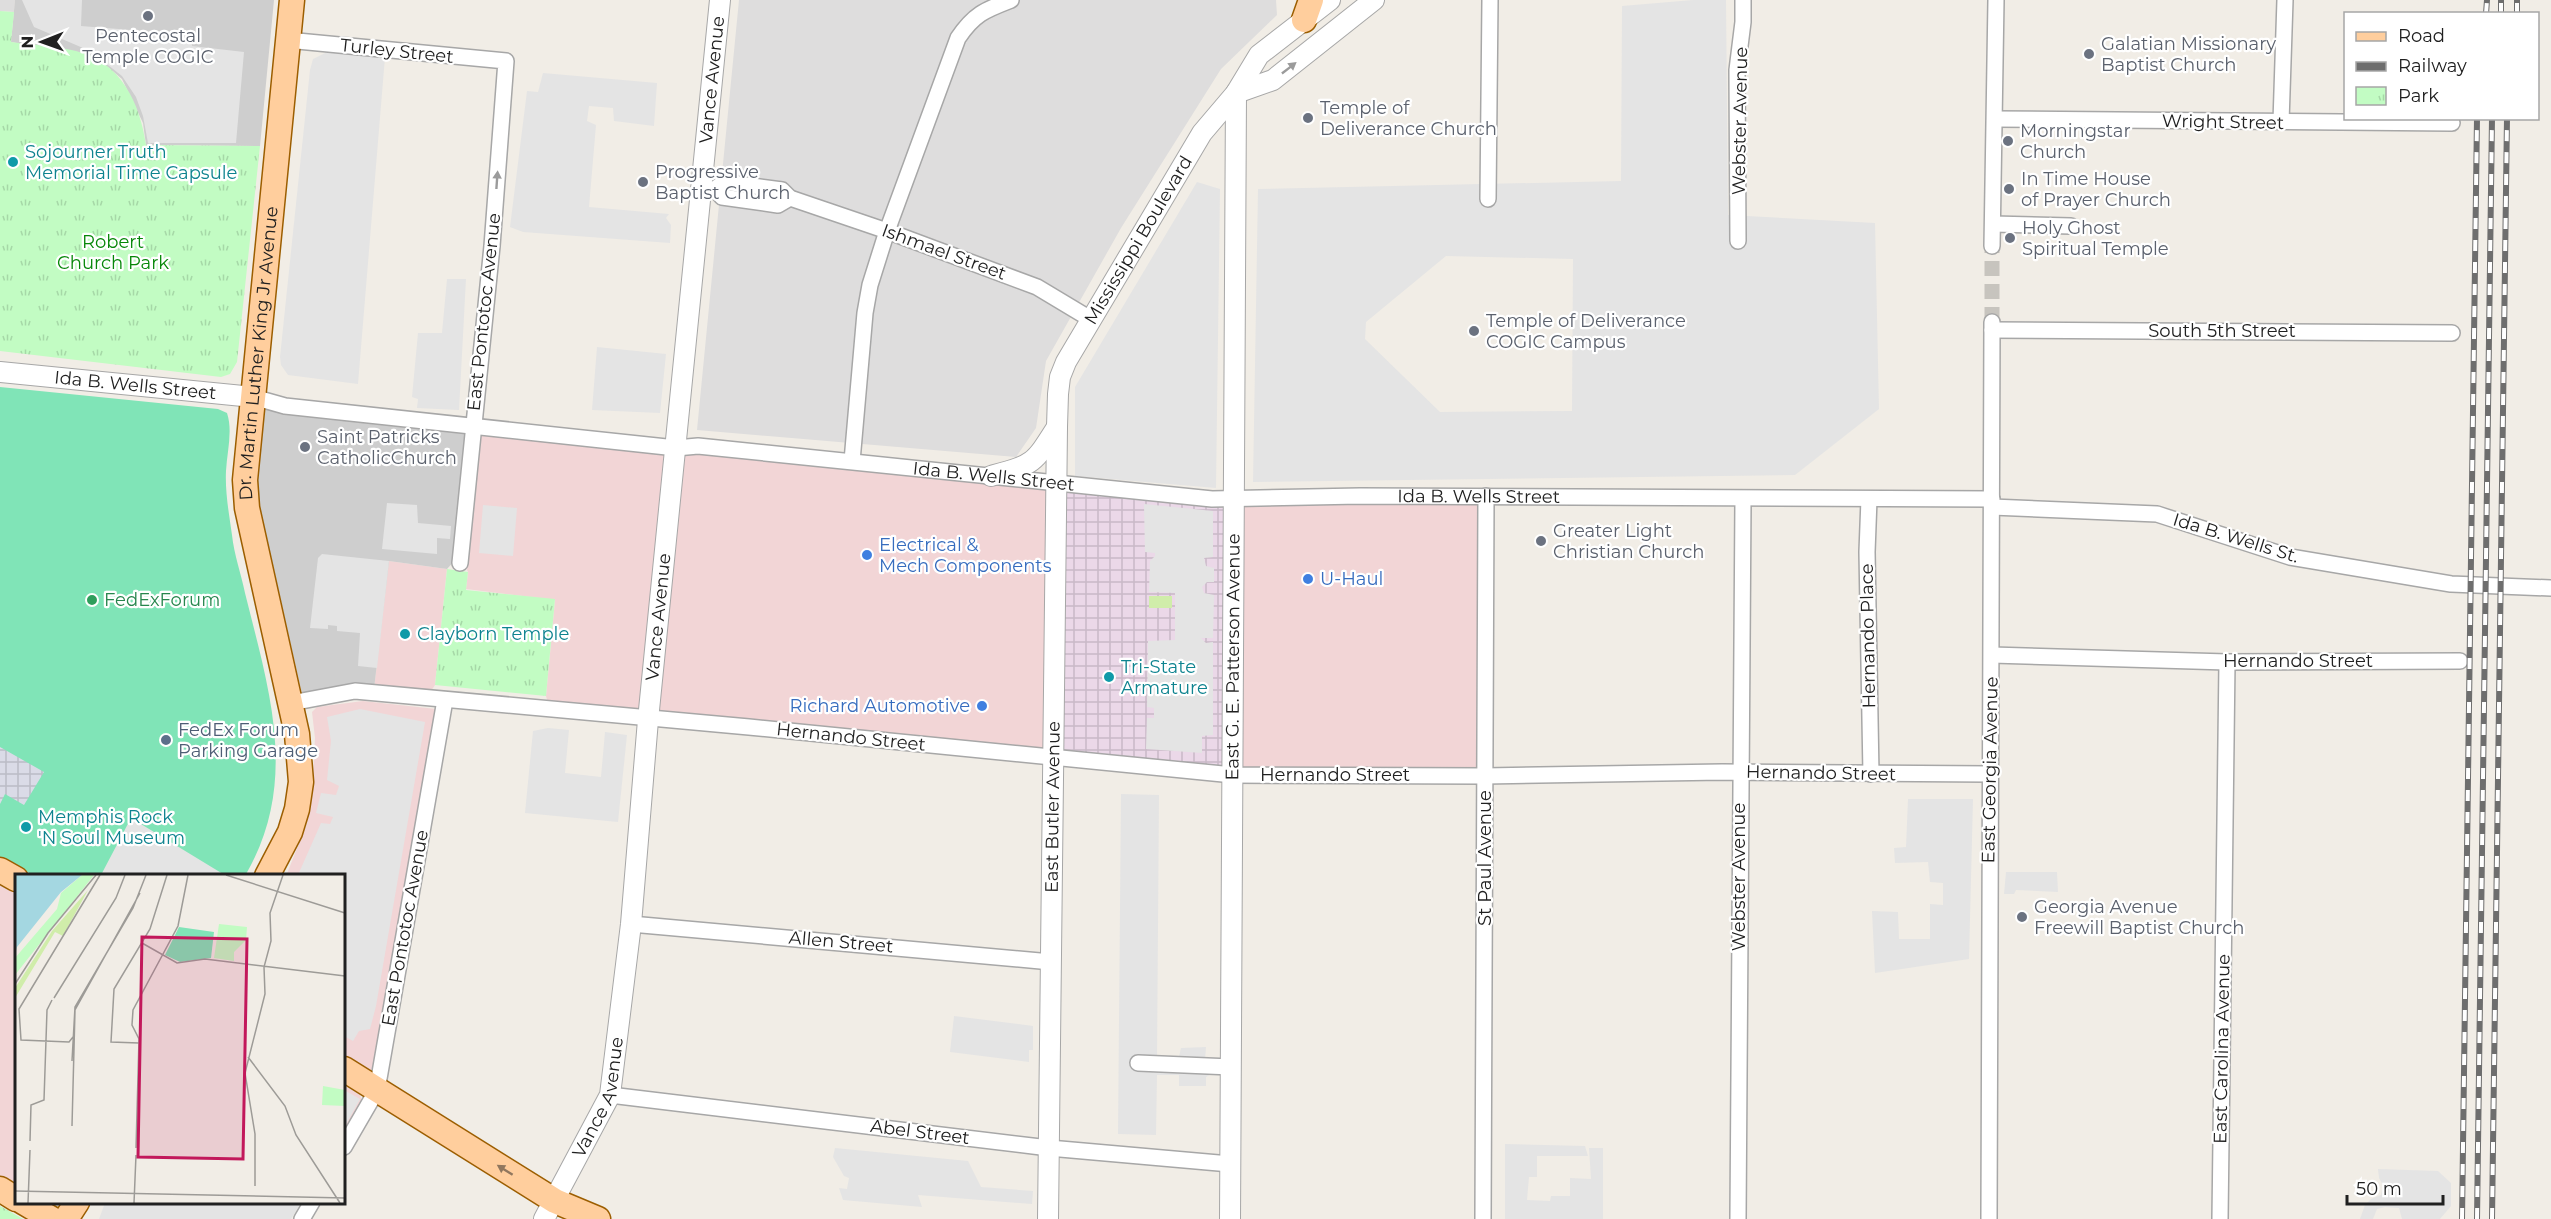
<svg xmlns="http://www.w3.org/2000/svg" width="2551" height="1219" font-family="Montserrat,sans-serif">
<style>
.residential{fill:#dedddd}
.commercial{fill:#f2d5d6}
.industrial{fill:url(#industrial-grid)}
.religious{fill:#cecece}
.grass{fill:#d0edaa}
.park{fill:url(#park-tufts)}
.pitch{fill:#80e4b7}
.parking{fill:#e4e4e4;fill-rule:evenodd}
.plaza{fill:url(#plaza-grid)}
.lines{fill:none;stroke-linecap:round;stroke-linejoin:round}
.minor-tunnel{stroke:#c7c4be;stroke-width:15;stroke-dasharray:15 8;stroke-linecap:butt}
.minor-casing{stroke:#a7a7a7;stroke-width:18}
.tertiary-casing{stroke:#a7a7a7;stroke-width:22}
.primary-casing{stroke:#9c5e00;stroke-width:27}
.minor{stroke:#fff;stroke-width:15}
.tertiary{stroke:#fff;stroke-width:20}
.primary{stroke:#ffce9d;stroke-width:24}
.rail-casing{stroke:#6e6e6e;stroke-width:6}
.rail{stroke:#fff;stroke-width:4;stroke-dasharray:11;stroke-linecap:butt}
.oneway{fill:#9b9b9b}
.oneway2{fill:#90775e}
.worship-dot{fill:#6b7280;stroke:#fff;stroke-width:2}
.culture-dot{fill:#0f9aa8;stroke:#fff;stroke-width:2}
.shop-dot{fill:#3f7fe0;stroke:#fff;stroke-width:2}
.leisure-dot{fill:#2e9e5b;stroke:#fff;stroke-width:2}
.service-dot{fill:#5c6f8a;stroke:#fff;stroke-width:2}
.labels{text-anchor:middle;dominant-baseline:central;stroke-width:4.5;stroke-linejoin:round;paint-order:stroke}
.worship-label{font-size:18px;fill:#5b616d;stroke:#fff;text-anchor:start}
.street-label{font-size:18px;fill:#202020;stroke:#fff}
.culture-label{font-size:18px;fill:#0d838f;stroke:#fff;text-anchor:start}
.park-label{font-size:18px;fill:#068708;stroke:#fff}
.shop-label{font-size:18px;fill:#366cbe;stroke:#fff;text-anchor:start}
.leisure-label{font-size:18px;fill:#27864d;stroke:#fff;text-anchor:start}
.service-label{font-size:18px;fill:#4e5e75;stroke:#fff;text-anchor:start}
.inset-road{fill:none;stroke:#9d9b97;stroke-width:1.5}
.view{fill:#c2185b;fill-opacity:0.15;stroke:#c2185b;stroke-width:3}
.inset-edge{fill:none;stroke:#202020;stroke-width:3}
</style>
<defs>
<pattern id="industrial-grid" width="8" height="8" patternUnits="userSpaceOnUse" patternTransform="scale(1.5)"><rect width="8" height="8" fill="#ebd8e8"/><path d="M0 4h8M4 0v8" fill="none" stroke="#c9b9c7"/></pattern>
<pattern id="park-tufts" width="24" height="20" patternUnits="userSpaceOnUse" patternTransform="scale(1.5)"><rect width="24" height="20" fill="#c2fcc3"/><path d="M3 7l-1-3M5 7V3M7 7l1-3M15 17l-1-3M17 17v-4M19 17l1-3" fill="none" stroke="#a6d8a7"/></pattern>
<pattern id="plaza-grid" width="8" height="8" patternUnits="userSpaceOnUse" patternTransform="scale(1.5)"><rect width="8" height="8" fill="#dadbe7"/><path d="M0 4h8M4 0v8" fill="none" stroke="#bbbcc6"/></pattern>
</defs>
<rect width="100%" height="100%" fill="#f1ede6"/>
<path class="residential" d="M 0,0 L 15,0 L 14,12 L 0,11 Z
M 739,0 L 1276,0 L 1277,15 L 1221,69 L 1121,228 L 1046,361 L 1036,428 L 1016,457 L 697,430 Z"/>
<path class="commercial" d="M 475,431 L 673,451 L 643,714 L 548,703 L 546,696 L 555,600 L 466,589 L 468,572 L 463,561 Z
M 682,453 L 808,463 L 1052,489 L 1048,751 L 656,714 Z
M 1480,501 L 1481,771 L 1241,769 L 1243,504 Z
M 389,561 L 447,569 L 435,685 L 427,697 L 374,689 Z
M 363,701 L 436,709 L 372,1073 L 344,1055 L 344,876 L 286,876 L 306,826 L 312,796 L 315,738 L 312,712 L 317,707 Z
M 0,883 L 16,893 L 16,1185 L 0,1176 Z
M 344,1085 L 360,1095 L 362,1102 L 344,1134 Z"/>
<path class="industrial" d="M 1065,489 L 1229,503 L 1226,767 L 1060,752 Z"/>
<path class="religious" d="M 15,0 L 274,0 L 260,146 L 146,145 L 143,123 L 122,79 L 109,68 L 91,56 L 11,42 Z
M 261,408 L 468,430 L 456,559 L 447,569 L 389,561 L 374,689 L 302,694 L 257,494 Z"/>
<path class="grass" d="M 1149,596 L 1172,596 L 1172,608 L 1149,608 Z"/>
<path class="park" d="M 0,11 L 14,12 L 11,42 C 32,45 55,46 76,51 C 121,62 140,103 146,145 L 260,146 L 237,362 L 230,374 L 221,377 L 0,351 Z
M 447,569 L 468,572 L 466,590 L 555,599 L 546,696 L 435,685 Z
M 0,1206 L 23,1219 L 0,1219 Z"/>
<path class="pitch" d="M 0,387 L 218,409 L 227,413 C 233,431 227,452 226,471 C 225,492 229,514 232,535 C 234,554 241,574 245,593 C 269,690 300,782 245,876 L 33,875 L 0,857 Z"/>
<path class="parking" d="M 22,0 L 82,0 L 81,26 L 193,35 L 192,46 L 244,52 L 236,143 L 148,143 L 143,116 L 136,97 L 122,76 L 90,51 L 34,27 Z
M 1693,0 L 1726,0 L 1728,215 L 1875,223 L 1879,409 L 1795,475 L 1253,482 L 1258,189 L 1621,181 L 1622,6 ZM 1446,256 L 1573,259 L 1572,411 L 1440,412 L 1365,339 L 1366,322 Z
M 327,52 L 385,57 L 358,384 L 288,375 L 281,365 L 280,357 L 310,70 L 313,59 Z
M 543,73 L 657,83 L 654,126 L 614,121 L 613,108 L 589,106 L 587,121 L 596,125 L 589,207 L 669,214 L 666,218 L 671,225 L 670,243 L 523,232 L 510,227 L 527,91 L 538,92 Z
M 1197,182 L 1220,189 L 1216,488 L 1075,476 L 1075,387 Z
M 447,279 L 466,279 L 459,410 L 417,408 L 418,399 L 412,397 L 418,333 L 442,333 Z
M 597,347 L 666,354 L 660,413 L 592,410 Z
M 387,503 L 417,505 L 418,523 L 451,526 L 450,539 L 437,538 L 437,554 L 382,549 Z
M 1144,504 L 1213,511 L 1213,557 L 1204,558 L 1206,566 L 1214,568 L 1214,582 L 1207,582 L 1202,587 L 1204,593 L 1214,595 L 1213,638 L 1201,638 L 1206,643 L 1213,642 L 1213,735 L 1202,736 L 1202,753 L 1146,749 L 1147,718 L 1154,718 L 1154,708 L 1147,707 L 1148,641 L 1175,640 L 1175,593 L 1149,592 L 1150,561 L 1155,556 L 1155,553 L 1145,552 Z
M 483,505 L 517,508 L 513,556 L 479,553 Z
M 322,554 L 389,561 L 377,668 L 358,666 L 360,633 L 337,631 L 337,626 L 328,625 L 328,629 L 310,628 L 318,558 Z
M 360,709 L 425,722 L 376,1006 L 370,1029 L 359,1031 L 353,1041 L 344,1036 L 344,876 L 298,875 L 321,823 L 330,824 L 333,817 L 316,813 L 321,793 L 336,795 L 339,786 L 327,780 L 331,741 L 327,717 Z
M 548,728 L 569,730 L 565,773 L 601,777 L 605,732 L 627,735 L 618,822 L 525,813 L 533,731 Z
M 1121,794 L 1159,795 L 1157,1060 L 1178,1061 L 1181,1048 L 1206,1047 L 1205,1060 L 1210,1061 L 1211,1074 L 1206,1077 L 1206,1086 L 1179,1086 L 1179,1075 L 1157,1075 L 1156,1135 L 1118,1134 Z
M 1908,799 L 1973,799 L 1969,959 L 1875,973 L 1872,911 L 1898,912 L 1899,939 L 1930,939 L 1930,904 L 1943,905 L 1943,883 L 1930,882 L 1928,862 L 1895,863 L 1894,848 L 1906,847 Z
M 131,818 L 223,874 L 101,875 Z
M 2006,872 L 2057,872 L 2058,892 L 2016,890 L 2014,894 L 2004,894 Z
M 954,1016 L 1033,1026 L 1033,1050 L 1029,1050 L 1029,1062 L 950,1052 Z
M 344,1090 L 360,1099 L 344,1128 L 344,1089 Z
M 1505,1144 L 1585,1146 L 1588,1156 L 1537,1156 L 1537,1177 L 1529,1177 L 1527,1200 L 1550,1201 L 1551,1196 L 1570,1196 L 1570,1178 L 1591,1179 L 1589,1148 L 1603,1148 L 1603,1219 L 1505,1219 Z
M 835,1148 L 968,1161 L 981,1187 L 1033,1191 L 1032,1204 L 918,1195 L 922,1207 L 843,1200 L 839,1188 L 847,1189 L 849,1178 L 844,1176 L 833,1157 Z
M 2378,1169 L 2438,1171 L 2451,1183 L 2451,1206 L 2440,1219 L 2402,1219 L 2399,1208 L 2385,1207 L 2377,1209 L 2373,1219 L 2360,1219 L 2365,1205 L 2371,1199 L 2381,1195 L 2383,1185 L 2379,1178 Z
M 105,1203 L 105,1202 L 301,1203 L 291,1219 L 99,1219 Z"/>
<path class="plaza" d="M 0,747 L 44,772 L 24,805 L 5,794 L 0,804 Z"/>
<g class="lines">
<path class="minor-tunnel" d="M 1992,322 L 1992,246"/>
<defs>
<g id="minor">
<path d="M 287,40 L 506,61 L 492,246 L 460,563"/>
<path d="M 1995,119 L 2452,123"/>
<path d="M 2281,122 L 2285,0"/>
<path d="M 701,189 L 715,189 L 724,182 L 782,190 L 790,198 L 887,231 L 1037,287 L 1092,320"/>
<path d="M 715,189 L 722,197 L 778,205 L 790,198"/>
<path d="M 1488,199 L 1490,0"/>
<path d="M 1993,224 L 2071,226"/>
<path d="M 1738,241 L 1737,70 L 1743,22 L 1743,0"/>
<path d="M 1992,246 L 1996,0"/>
<path d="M 1992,330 L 2452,333"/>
<path id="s1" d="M 253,397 L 285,406 L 676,448 L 698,446 L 1212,499 L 1360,496 L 1992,499"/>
<path d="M 852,461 L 865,313 L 870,285 L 887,231 L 958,38 C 974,14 985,10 1011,0"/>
<path d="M 1869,499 L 1867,552 L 1871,774"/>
<path d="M 1992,507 L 2157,514 L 2290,557 L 2451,584 L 2551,588"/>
<path d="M 1992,655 L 2227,662 L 2460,661"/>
<path d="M 291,703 L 355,691 L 749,727 L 1233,775 L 1485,776 L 1722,772 L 1989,774"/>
<path d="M 631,924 L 1051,962"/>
<path d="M 1138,1063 L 1231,1067"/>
<path d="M 610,1095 L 1049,1148 L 1230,1164"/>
<path d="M 344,1147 L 377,1090 L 445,700"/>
<path d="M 302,1219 L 312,1202"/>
<path d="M 1483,1219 L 1486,496"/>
<path d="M 1738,1219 L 1743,500"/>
<path d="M 1989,1219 L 1992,322"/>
<path d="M 2220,1219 L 2227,662"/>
</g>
<g id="tertiary">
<path d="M 1236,93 L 1273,80 L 1374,0"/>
<path id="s2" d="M 0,372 L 253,397"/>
<path d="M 991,476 C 1034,464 1033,465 1057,427"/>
<path id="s3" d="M 544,1219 L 610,1095 L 631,924 L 648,720 L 720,0"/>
<path id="s4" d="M 1048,1219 L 1057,427 L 1058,394 L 1060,377 L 1066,362 L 1202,133 L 1236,93 L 1259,55 L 1330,0"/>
<path id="s5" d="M 1230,1219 L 1236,93"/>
</g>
<g id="primary">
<path d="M 1304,20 L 1311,0"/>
<path d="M 0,870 L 16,879"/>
<path id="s6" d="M 267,876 L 290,832 L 297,809 L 301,782 L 297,734 L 247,508 L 245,480 L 292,0"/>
<path d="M 344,1069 L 555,1201 L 598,1219"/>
<path d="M 0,1189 L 16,1199"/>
<path d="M 23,1202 L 52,1219"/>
<path d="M 66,1219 L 77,1202"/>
</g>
</defs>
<use href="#minor" class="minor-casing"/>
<use href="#tertiary" class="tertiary-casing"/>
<use href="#primary" class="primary-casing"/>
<use href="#minor" class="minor"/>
<use href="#tertiary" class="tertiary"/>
<use href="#primary" class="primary"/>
<defs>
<path id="rail" d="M 2486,14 L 2487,0
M 2501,14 L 2501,0
M 2517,14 L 2517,0
M 2462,1219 L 2477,118
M 2477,1219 L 2492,118
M 2492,1219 L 2507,118"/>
</defs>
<use href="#rail" class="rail-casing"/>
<use href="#rail" class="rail"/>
</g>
<defs><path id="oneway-solid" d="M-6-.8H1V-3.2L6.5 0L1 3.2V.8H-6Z" transform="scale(1.5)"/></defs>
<g class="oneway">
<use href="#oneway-solid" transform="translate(1289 68) rotate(-38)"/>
<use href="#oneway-solid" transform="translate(497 180) rotate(-86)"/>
</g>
<use class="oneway2" href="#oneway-solid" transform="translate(505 1170) rotate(-148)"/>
<g class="worship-dot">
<circle cx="148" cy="16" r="6"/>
<circle cx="2089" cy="54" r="6"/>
<circle cx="1308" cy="118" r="6"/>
<circle cx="2008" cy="141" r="6"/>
<circle cx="643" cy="182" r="6"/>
<circle cx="2009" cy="189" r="6"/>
<circle cx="2010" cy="238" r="6"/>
<circle cx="1474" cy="331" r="6"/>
<circle cx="305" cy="447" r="6"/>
<circle cx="1541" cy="541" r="6"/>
<circle cx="2022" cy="917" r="6"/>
</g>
<g class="culture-dot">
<circle cx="13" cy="162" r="6"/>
<circle cx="405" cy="634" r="6"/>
<circle cx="1109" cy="677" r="6"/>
<circle cx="26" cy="827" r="6"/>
</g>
<g class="shop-dot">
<circle cx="867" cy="555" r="6"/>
<circle cx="1308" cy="579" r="6"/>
<circle cx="982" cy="706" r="6"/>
</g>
<circle class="leisure-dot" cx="92" cy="600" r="6"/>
<circle class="service-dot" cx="166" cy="740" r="6"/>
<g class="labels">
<g class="worship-label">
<text x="148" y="36" text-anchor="middle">Pentecostal<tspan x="148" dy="21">Temple COGIC</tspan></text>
<text x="2101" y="44">Galatian Missionary<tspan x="2101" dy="21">Baptist Church</tspan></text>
<text x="1320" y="108">Temple of<tspan x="1320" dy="21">Deliverance Church</tspan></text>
<text x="2020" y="131">Morningstar<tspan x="2020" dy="21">Church</tspan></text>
<text x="655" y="172">Progressive<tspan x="655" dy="21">Baptist Church</tspan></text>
<text x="2021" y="179">In Time House<tspan x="2021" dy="21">of Prayer Church</tspan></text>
<text x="2022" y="228">Holy Ghost<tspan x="2022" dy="21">Spiritual Temple</tspan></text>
<text x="1486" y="321">Temple of Deliverance<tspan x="1486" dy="21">COGIC Campus</tspan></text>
<text x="317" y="437">Saint Patricks<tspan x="317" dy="21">CatholicChurch</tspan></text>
<text x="1553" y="531">Greater Light<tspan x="1553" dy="21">Christian Church</tspan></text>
<text x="2034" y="907">Georgia Avenue<tspan x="2034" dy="21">Freewill Baptist Church</tspan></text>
</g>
<g class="street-label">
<text transform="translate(397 51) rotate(6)">Turley Street</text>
<text stroke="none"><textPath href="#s3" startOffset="1161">Vance Avenue</textPath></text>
<text transform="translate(1740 121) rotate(-89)">Webster Avenue</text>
<text transform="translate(2223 122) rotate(1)">Wright Street</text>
<text stroke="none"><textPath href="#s4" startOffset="1000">Mississippi Boulevard</textPath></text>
<text transform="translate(944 252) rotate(20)">Ishmael Street</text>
<text transform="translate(484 312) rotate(-84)">East Pontotoc Avenue</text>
<text x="2222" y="331">South 5th Street</text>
<text stroke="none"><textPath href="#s6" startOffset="536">Dr. Martin Luther King Jr Avenue</textPath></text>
<text stroke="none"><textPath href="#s2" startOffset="136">Ida B. Wells Street</textPath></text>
<text stroke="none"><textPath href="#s1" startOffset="746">Ida B. Wells Street</textPath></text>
<text stroke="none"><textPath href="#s1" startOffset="1232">Ida B. Wells Street</textPath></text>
<text transform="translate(2236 538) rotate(17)">Ida B. Wells St.</text>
<text stroke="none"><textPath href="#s3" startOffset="621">Vance Avenue</textPath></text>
<text transform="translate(1868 636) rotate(-91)">Hernando Place</text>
<text stroke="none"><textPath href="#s5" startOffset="562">East G. E. Patterson Avenue</textPath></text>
<text x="2298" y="661">Hernando Street</text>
<text transform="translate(851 737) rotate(6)">Hernando Street</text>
<text transform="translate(1990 770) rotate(-89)">East Georgia Avenue</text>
<text transform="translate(1821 773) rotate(1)">Hernando Street</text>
<text x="1335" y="775">Hernando Street</text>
<text stroke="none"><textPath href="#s4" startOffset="412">East Butler Avenue</textPath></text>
<text transform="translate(1485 858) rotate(-90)">St Paul Avenue</text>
<text transform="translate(1739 877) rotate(-90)">Webster Avenue</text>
<text transform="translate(405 928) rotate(-80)">East Pontotoc Avenue</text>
<text transform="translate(841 942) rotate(5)">Allen Street</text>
<text transform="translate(2222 1049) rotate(-89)">East Carolina Avenue</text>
<text stroke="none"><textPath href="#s3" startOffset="135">Vance Avenue</textPath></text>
<text transform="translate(920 1132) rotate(7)">Abel Street</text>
</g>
<g class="culture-label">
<text x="25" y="152">Sojourner Truth<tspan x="25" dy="21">Memorial Time Capsule</tspan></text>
<text x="417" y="634">Clayborn Temple</text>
<text x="1121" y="667">Tri-State<tspan x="1121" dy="21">Armature</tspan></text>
<text x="38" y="817">Memphis Rock<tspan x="38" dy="21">'N Soul Museum</tspan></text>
</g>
<g class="park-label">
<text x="113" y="242">Robert<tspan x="113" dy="21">Church Park</tspan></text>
</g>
<g class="shop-label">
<text x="879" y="545">Electrical &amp;<tspan x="879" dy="21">Mech Components</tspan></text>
<text x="1320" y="579">U-Haul</text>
<text x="970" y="706" text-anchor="end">Richard Automotive</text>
</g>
<g class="leisure-label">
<text x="104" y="600">FedExForum</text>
</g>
<g class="service-label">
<text x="178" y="730">FedEx Forum<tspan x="178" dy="21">Parking Garage</tspan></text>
</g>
</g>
<g transform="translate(15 874)">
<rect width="330" height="330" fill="#f1ede6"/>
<path d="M 73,16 L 48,62 L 40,58 L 0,124 L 0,114 L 37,57 Z" fill="#d0edaa"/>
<path d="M 67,1 L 79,1 L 0,101 L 0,84 L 42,35 L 46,19 ZM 204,50 L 232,53 L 231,66 L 219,78 L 219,87 L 199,84 ZM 308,212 L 330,216 L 330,232 L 307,231 Z" fill="#c2fcc3"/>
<path d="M 164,53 L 199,58 L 196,84 L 165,88 L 150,81 Z" fill="#80e4b7"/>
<path d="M 0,1 L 67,1 L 46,18 L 2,73 L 0,81 Z" fill="#a4d7e1"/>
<path class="inset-road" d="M 211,1 L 330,39M 127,69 L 162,89 L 190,85 L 330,102M 0,110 L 33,59 L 81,1M 39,124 L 101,24 L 110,1M 58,163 L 54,168 L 6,166 L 4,135 L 85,1M 124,169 L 96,168 L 99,115 L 135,55 L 152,1M 233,183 L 270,232 L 281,261 L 325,329M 57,187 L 60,133 L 118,34 L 131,1M 57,252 L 60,136 L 125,19M 15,267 L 16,231 L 29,226 L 32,136 L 37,126M 121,274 L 124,165 L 117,151 L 118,136 L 163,52 L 173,1M 240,312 L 240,260 L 230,199 L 250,120 L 249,93 L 256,67 L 255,39 L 268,1M 0,317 L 330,324M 13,329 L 15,276M 119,329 L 121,281"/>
<path class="view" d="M 127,63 L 232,65 L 228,285 L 123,283 Z"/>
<rect width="330" height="330" class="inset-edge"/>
</g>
<rect x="2344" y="12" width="195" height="108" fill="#ffffff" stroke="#a6a6a6" stroke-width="1.5"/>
<rect x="2356" y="32" width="30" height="9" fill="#ffce9d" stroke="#a6a6a6" stroke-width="1.5"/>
<text x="2398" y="42" font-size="18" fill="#202020">Road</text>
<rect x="2356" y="62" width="30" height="9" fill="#6e6e6e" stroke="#a6a6a6" stroke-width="1.5"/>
<text x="2398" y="72" font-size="18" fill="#202020">Railway</text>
<rect x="2356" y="87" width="30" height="18" fill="url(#park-tufts)" stroke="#a6a6a6" stroke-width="1.5"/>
<text x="2398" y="102" font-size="18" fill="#202020">Park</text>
<g transform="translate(42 42) rotate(269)" stroke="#ffffff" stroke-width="4.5" paint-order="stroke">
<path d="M0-4.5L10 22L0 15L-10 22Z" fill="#202020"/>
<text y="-9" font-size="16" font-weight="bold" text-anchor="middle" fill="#202020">N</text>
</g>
<path d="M2347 1195v9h96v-9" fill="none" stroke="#202020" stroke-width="3"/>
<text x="2356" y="1195" font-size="18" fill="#202020" stroke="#ffffff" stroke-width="4.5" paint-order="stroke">50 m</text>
</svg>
